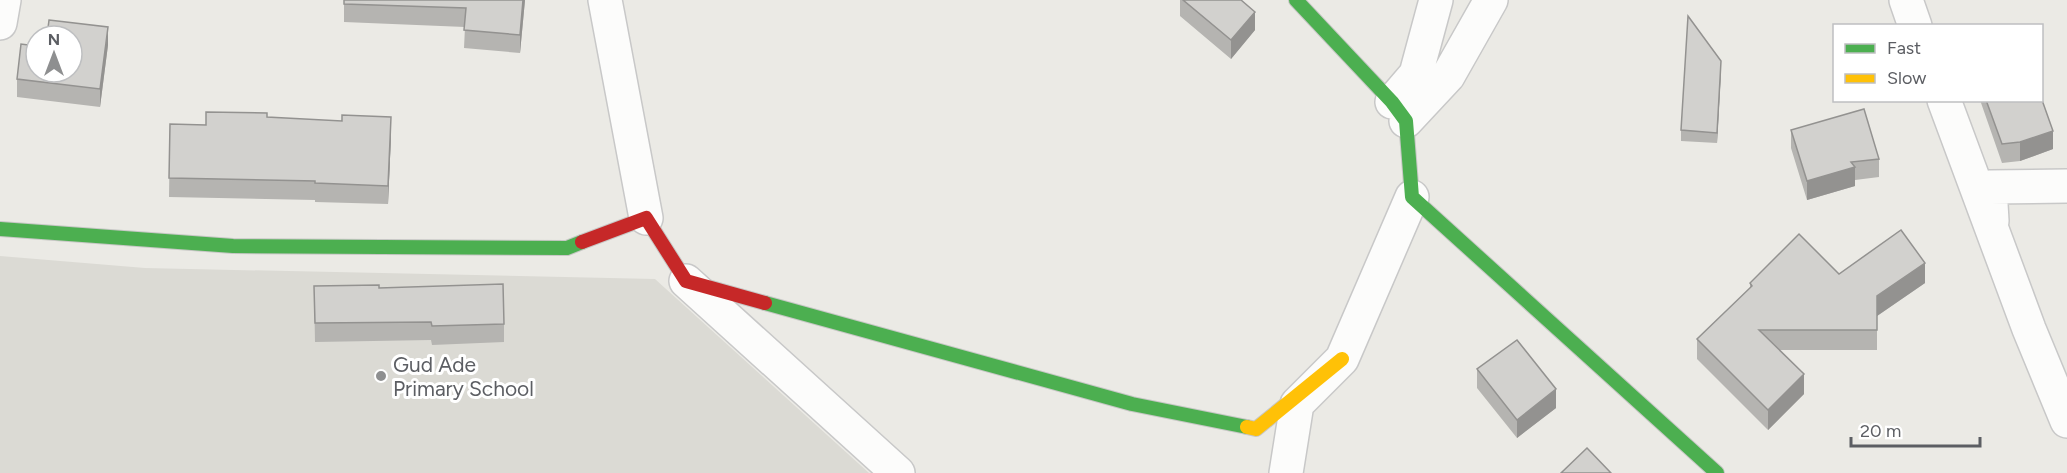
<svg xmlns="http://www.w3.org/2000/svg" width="2067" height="473" font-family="Figtree,sans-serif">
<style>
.education{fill:#dbdad4}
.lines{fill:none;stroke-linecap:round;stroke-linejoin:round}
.street-casing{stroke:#c8c8c8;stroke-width:36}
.fast-casing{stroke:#c7c7c5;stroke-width:16}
.slow-casing{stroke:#c7c7c5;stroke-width:16}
.jam-casing{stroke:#c7c7c5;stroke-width:16}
.street{stroke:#fcfcfb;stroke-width:33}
.fast{stroke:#4caf50;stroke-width:14}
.slow{stroke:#ffc107;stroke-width:14}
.jam{stroke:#c62828;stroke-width:14}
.wall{fill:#b5b4b1}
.shaded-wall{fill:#939290}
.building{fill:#d2d1ce;stroke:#939290;stroke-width:1.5}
.poi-dot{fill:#8e8f90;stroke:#fff;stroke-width:2}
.labels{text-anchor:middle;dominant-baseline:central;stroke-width:6;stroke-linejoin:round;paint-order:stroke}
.poi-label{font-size:21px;fill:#5c5e63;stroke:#fff;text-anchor:start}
</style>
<rect width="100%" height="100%" fill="#ebeae5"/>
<path class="education" d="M 0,256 L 145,268 L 655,279 L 869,473 L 0,473 Z"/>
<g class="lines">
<defs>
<path id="street" d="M 605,0 L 646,218
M 1906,0 L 1915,26
M 0,23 L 4,0
M 1944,100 L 2029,329 L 2067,421
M 1392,102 L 1416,74 L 1436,0
M 1406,121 L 1448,76 L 1491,0
M 1992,221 L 1990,187 L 2067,186
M 686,281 L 898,473
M 1286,473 L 1297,404 L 1342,359 L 1412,197"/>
<path id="fast" d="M 1296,0 L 1392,102 L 1406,121 L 1412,197 L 1717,473
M 0,229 L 233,246 L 567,248 L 582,242
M 765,303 L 1132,404 L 1247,427"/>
<path id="slow" d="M 1247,427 L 1256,429 L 1342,359"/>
<path id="jam" d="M 582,242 L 646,218 L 686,281 L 765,303"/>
</defs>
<use href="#street" class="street-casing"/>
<use href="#fast" class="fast-casing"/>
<use href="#slow" class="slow-casing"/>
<use href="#jam" class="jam-casing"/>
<use href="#street" class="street"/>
<use href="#fast" class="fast"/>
<use href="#slow" class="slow"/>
<use href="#jam" class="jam"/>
</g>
<path class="wall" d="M 344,0 L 525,0 L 520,53 L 464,48 L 465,27 L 344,22 Z
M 1180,0 L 1241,0 L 1255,30 L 1231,59 L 1180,16 Z
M 108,45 L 100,107 L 17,97 L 17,79 Z
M 1721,71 L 1717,143 L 1681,141 L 1681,130 Z
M 1980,100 L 2042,100 L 2053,149 L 2020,161 L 2002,163 Z
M 170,124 L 206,125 L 391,136 L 388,204 L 315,202 L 315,200 L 169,197 Z
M 1791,130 L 1879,159 L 1879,177 L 1855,180 L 1855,186 L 1807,200 L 1791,148 Z
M 1839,274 L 1925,283 L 1877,316 L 1877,350 L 1780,350 L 1804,394 L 1768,430 L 1697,359 L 1697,339 L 1750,288 L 1750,283 Z
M 314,286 L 379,288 L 504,324 L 504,342 L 432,345 L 431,340 L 315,342 Z
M 1477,369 L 1556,408 L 1517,438 L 1477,388 Z"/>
<path class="shaded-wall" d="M 523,0 L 525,0 L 520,53 L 520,35 Z
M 1255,12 L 1255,30 L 1231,59 L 1231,40 Z
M 108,27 L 108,45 L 100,107 L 100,89 Z
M 1721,61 L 1721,71 L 1717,143 L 1717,133 Z
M 391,117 L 391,136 L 388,204 L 388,186 Z
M 2053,131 L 2053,149 L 2020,161 L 2020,142 Z
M 1855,167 L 1855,186 L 1807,200 L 1807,181 Z
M 1925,263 L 1925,283 L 1877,316 L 1877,296 Z
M 1804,374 L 1804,394 L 1768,430 L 1768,410 Z
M 1556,389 L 1556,408 L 1517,438 L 1517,420 Z"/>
<path class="building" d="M 344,0 L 523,0 L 520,35 L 464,30 L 466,8 L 344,4 Z
M 1183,0 L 1241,0 L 1255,12 L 1231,40 Z
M 1688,16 L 1721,61 L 1717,133 L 1681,130 Z
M 49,20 L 108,27 L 100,89 L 17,79 L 21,44 L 36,46 L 36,72 L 72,72 L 72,36 L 47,36 Z
M 1986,100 L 2042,100 L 2053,131 L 2020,142 L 2002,144 Z
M 1864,109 L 1879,159 L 1851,162 L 1855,167 L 1807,181 L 1791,130 Z
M 206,112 L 267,113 L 267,117 L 342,121 L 342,115 L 391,117 L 388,186 L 315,183 L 315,181 L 169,178 L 170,124 L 206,125 Z
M 1901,230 L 1925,263 L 1877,296 L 1877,330 L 1759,330 L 1804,374 L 1768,410 L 1697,339 L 1752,286 L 1750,283 L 1799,234 L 1839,274 Z
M 503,284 L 504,324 L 432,326 L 431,322 L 315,323 L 314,286 L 379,285 L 379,288 Z
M 1517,340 L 1556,389 L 1517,420 L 1477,369 Z
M 1587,448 L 1611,473 L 1561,473 Z"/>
<circle class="poi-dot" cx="381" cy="376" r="6"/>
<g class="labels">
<g class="poi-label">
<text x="393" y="364">Gud Ade<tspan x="393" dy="24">Primary School</tspan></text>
</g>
</g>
<rect x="1833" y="24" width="210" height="78" fill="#ffffff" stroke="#bebfc1" stroke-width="1.5"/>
<rect x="1845" y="44" width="30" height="9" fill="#4caf50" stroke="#bebfc1" stroke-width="1.5"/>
<text x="1887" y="54" font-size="18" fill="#5c5e63">Fast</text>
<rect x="1845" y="74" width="30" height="9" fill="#ffc107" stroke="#bebfc1" stroke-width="1.5"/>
<text x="1887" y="84" font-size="18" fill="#5c5e63">Slow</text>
<g transform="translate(54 54)"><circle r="28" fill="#ffffff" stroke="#bebfc1" stroke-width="1.5"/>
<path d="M0-4.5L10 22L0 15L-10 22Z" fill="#8e8f90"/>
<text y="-9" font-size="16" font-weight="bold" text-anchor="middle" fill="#5c5e63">N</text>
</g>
<path d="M1851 437v9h129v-9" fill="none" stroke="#5c5e63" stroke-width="3"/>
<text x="1860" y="437" font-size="18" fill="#5c5e63" stroke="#ffffff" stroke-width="4.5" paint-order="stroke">20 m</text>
</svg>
